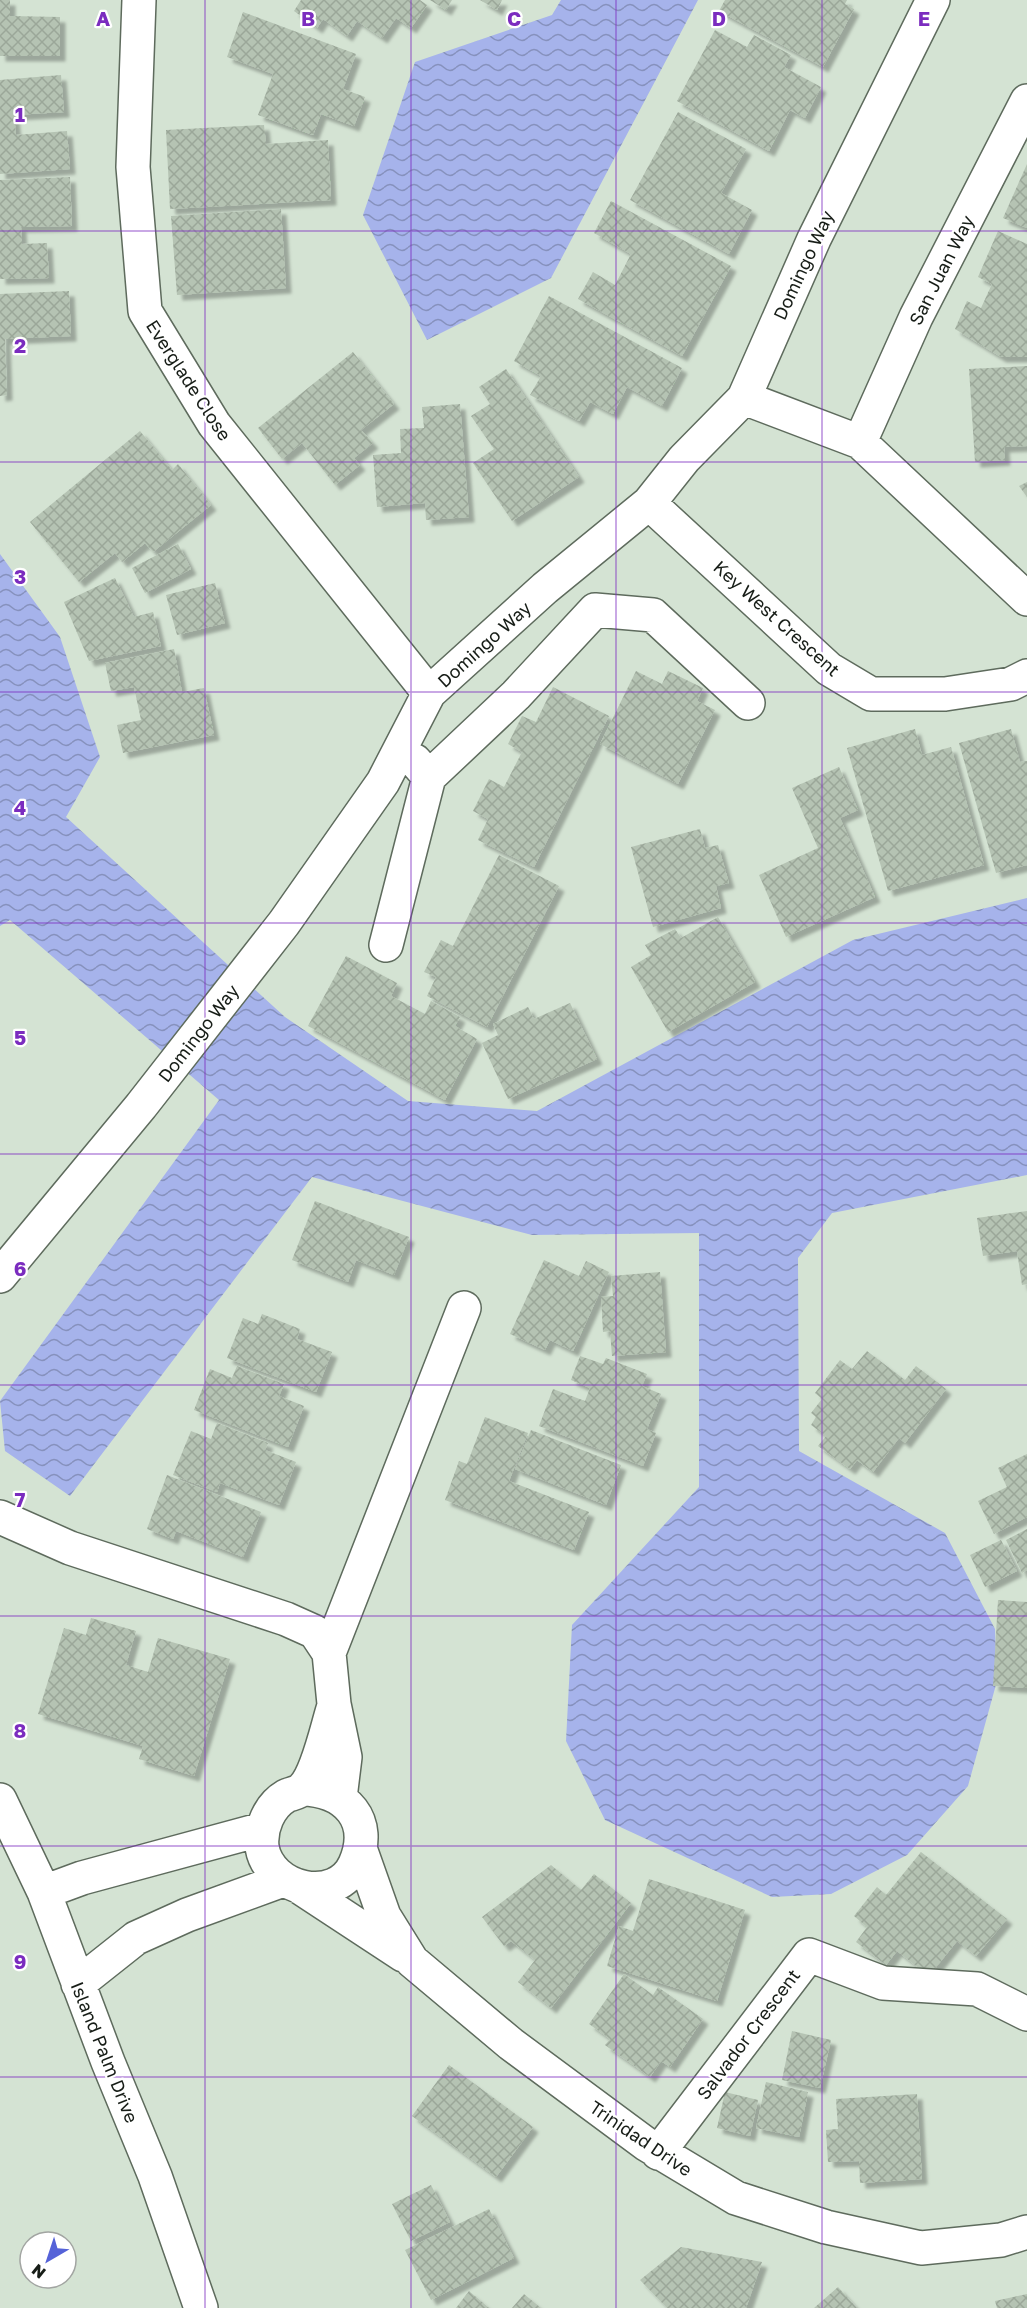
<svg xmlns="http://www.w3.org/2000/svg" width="1027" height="2308" font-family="'Golos Text',sans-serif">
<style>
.water{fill:url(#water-waves)}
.building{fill:url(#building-cross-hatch);filter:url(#shadow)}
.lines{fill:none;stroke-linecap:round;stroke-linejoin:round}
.minor-casing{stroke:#5e6b5d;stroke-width:36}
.minor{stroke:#fff;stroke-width:33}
.grid{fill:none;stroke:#7b2cbf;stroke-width:1.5;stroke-opacity:0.55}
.labels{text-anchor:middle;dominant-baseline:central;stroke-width:4.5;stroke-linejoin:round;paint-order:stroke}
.street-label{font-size:18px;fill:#171d17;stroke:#fff}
.grid-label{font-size:20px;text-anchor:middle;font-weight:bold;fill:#7b2cbf;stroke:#fff;stroke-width:4.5;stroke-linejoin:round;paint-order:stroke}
</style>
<defs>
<pattern id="water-waves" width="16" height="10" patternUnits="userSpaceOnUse" patternTransform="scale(1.5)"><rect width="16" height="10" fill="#a6b3eb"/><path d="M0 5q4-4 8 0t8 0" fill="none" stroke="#8691bd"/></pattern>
<pattern id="building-cross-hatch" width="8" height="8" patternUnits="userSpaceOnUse" patternTransform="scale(1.5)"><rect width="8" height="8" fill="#b5c3b3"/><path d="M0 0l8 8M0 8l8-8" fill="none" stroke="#9ba799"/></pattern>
<filter id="shadow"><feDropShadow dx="5.5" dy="5.5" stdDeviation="1.5" flood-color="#0004"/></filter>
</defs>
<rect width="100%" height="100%" fill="#d4e3d3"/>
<path class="water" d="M 561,0 L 698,0 L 551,278 L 427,340 L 363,215 L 415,62 L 552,15 Z
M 0,554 L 60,637 L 100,757 L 66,817 L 285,1017 L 408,1101 L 537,1111 L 853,940 L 1027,898 L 1027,1175 L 832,1213 L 798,1258 L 799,1451 L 945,1533 L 995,1629 L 997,1681 L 968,1786 L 907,1855 L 831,1894 L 772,1897 L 605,1820 L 566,1741 L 572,1625 L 699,1487 L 699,1233 L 532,1235 L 312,1177 L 70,1496 L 5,1451 L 0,1401 L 219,1100 L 10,920 L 0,926 Z"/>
<path class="building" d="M 0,0 L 10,0 L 10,16 L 60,17 L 60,56 L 0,56 Z
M 301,0 L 420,0 L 427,5 L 411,28 L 396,18 L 382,38 L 357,21 L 347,36 L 323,19 L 317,28 L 294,11 Z
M 430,0 L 452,0 L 446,10 Z
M 480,0 L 502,0 L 497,10 Z
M 725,0 L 847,0 L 845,4 L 854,9 L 823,67 L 719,11 Z
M 243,12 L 356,54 L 343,89 L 365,97 L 354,126 L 321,114 L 313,135 L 258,115 L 273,74 L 227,57 Z
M 715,30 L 747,47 L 754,35 L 791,55 L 784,67 L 821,87 L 805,118 L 790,110 L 769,151 L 677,101 Z
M 61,75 L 64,112 L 14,115 L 16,135 L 67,131 L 70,169 L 0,174 L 0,80 Z
M 678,112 L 746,149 L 721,193 L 752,210 L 729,254 L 630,200 Z
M 264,125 L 266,144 L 328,140 L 331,200 L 170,209 L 166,130 Z
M 1027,164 L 1027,228 L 1003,218 Z
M 70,177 L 72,226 L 21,227 L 22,244 L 47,243 L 49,278 L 0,279 L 0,180 Z
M 611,201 L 731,266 L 682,356 L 578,299 L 593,272 L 615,285 L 631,254 L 594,233 Z
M 281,209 L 286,288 L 177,295 L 171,216 Z
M 998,231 L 1027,244 L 1027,357 L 1001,357 L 955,329 L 967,301 L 981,308 L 992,284 L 978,277 Z
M 69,291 L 71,336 L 5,339 L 7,395 L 0,396 L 0,294 Z
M 549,296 L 682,368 L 662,406 L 627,387 L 613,414 L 590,402 L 579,421 L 530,395 L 541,376 L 514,361 Z
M 353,352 L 394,404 L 361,430 L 373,443 L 354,458 L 360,465 L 335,485 L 302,443 L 282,459 L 258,428 Z
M 1027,366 L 1027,446 L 1004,447 L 1005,460 L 975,462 L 969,369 Z
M 506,369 L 579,477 L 512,521 L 473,463 L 494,449 L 471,416 L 490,404 L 479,387 Z
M 460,404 L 469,517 L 426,520 L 425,503 L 377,507 L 373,455 L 401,453 L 400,429 L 424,428 L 422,407 Z
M 140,431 L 172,470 L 178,464 L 211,505 L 153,552 L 145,543 L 122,562 L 115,553 L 79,582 L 30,522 Z
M 1027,482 L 1027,497 L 1019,486 Z
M 178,544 L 191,569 L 145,593 L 132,568 Z
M 115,578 L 134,617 L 153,612 L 161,646 L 89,661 L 64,602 Z
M 215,583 L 225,623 L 177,635 L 166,595 Z
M 174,649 L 182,692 L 204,688 L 214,735 L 123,753 L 117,725 L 141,720 L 134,687 L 111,691 L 105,663 Z
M 636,671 L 662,684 L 668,671 L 703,688 L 697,701 L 715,710 L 678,784 L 600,744 Z
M 553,687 L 609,716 L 534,867 L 478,840 L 488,819 L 473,811 L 489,779 L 504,787 L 522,752 L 508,744 L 522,716 L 536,722 Z
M 915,729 L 922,755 L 951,747 L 984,865 L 888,891 L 847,748 Z
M 1011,729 L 1020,762 L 1027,761 L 1027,865 L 996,873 L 959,743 Z
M 839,767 L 858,810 L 840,818 L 875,897 L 786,937 L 759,875 L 818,848 L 792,788 Z
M 700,829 L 705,848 L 718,845 L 729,883 L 716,886 L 721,908 L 653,927 L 631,847 Z
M 499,855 L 559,886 L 487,1027 L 427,996 L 436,977 L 424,972 L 441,940 L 453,946 Z
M 718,917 L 755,982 L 668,1032 L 631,967 L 651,955 L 645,945 L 675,929 L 681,938 Z
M 346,956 L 397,983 L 391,996 L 425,1014 L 431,1001 L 460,1017 L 455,1026 L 477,1039 L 445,1100 L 308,1026 Z
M 570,1003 L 597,1059 L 508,1099 L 482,1043 L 498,1035 L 493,1024 L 528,1007 L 534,1019 Z
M 315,1201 L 409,1237 L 394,1275 L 356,1260 L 348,1282 L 292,1260 Z
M 1027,1211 L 1027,1284 L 1022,1285 L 1017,1251 L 983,1256 L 977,1218 Z
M 544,1260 L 579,1276 L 586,1261 L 609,1272 L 573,1351 L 550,1340 L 545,1350 L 510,1334 Z
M 660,1272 L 666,1352 L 612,1356 L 610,1331 L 603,1332 L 601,1297 L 613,1296 L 611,1276 Z
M 262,1314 L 300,1329 L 297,1339 L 332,1352 L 316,1392 L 227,1358 L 243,1318 L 258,1324 Z
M 867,1351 L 905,1380 L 916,1366 L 946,1389 L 905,1443 L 899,1438 L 873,1472 L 857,1460 L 850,1469 L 818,1446 L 826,1436 L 811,1425 L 816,1417 L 811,1413 L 822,1399 L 815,1393 L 840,1360 L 852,1369 Z
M 580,1356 L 603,1364 L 606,1358 L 647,1374 L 642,1386 L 661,1394 L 647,1429 L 656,1433 L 643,1466 L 539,1426 L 553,1389 L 585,1401 L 590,1388 L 571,1380 Z
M 237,1366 L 284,1384 L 279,1396 L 304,1406 L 288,1447 L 194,1410 L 210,1369 L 232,1378 Z
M 485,1417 L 528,1433 L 509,1481 L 589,1512 L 574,1550 L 445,1500 L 459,1461 L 467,1464 Z
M 217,1423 L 268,1443 L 265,1450 L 296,1462 L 279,1505 L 220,1483 L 217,1492 L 173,1475 L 191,1431 L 211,1439 Z
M 531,1430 L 621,1465 L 606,1505 L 515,1469 Z
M 1027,1454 L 1027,1517 L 994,1534 L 978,1501 L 1007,1487 L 998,1468 Z
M 167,1475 L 261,1512 L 243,1557 L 176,1531 L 173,1539 L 147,1529 Z
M 1027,1529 L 1027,1570 L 1022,1573 L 1006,1540 Z
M 1001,1540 L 1017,1571 L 985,1587 L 970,1555 Z
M 998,1600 L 1027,1602 L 1027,1688 L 993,1686 Z
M 91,1618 L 136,1631 L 126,1665 L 148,1672 L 158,1638 L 230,1659 L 194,1776 L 139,1759 L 143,1746 L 38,1714 L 64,1628 L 86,1635 Z
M 921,1852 L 1007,1919 L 976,1956 L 957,1941 L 929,1976 L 897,1951 L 886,1965 L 856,1942 L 867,1927 L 854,1916 L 877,1887 L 886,1895 Z
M 551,1865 L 581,1890 L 594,1874 L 631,1903 L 551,2008 L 518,1982 L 535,1960 L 511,1941 L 504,1946 L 482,1917 Z
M 649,1879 L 745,1910 L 717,2001 L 607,1966 L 619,1926 L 633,1931 Z
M 624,1974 L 653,1995 L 658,1987 L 703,2019 L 670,2067 L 661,2061 L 650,2077 L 605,2045 L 610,2039 L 589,2024 Z
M 792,2031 L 831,2040 L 820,2088 L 782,2080 Z
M 449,2065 L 533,2127 L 496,2177 L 412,2116 Z
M 766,2082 L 808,2092 L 799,2137 L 756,2128 Z
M 725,2092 L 758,2100 L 750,2136 L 717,2128 Z
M 917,2094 L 922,2179 L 860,2183 L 859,2161 L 828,2162 L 826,2130 L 838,2129 L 836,2099 Z
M 431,2185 L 450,2222 L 411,2241 L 392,2204 Z
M 489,2209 L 514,2258 L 431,2300 L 405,2250 Z
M 681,2247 L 762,2262 L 746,2308 L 667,2308 L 640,2280 Z
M 838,2287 L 857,2308 L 814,2308 Z
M 469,2291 L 489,2308 L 456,2308 Z
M 524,2294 L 541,2308 L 512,2308 Z
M 1027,2294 L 1027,2308 L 997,2308 L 995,2301 Z"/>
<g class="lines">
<defs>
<path id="minor" d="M 139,0 L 133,167 L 145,311 L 214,424 L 429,693
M 744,398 L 860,442 L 1027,599
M 860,442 L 916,317 L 1027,101
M 649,503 L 829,669 L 871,694 L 945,694 L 1011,684 L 1027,676
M 429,777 L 516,695 L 595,610 L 653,615 L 748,703
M 386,945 L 429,777 L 415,761
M 0,1276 L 141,1106 L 284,923 L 383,782 L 429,693 L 545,588 L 649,503 L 684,459 L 744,398 L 814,239 L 933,0
M 0,1517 L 70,1548 L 286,1619 L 315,1632 L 329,1653 L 334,1704 L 345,1757 L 340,1798
M 329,1653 L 464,1308
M 302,1789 C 346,1790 374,1820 355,1864 C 336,1906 269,1890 262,1847 C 260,1828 269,1806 286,1796 C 290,1794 298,1793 302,1789 C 317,1776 327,1728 333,1709
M 0,1800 L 44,1892 L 108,2062 L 155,2176 L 201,2308
M 361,1851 L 384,1916 L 412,1961 L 511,2044 L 646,2144 L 736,2198 L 826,2227 L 921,2248 L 1001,2240 L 1027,2232
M 301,1888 L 403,1955
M 44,1892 L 82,1878 L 263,1829
M 78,1984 L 136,1938 L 187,1915 L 283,1880
M 658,2153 L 809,1955 L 883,1983 L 977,1989 L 1027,2014"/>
</defs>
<use href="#minor" class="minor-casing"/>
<use href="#minor" class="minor"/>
</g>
<path class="grid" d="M 205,0 L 205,2308M 411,0 L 411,2308M 616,0 L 616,2308M 822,0 L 822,2308M 0,231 L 1027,231M 0,462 L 1027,462M 0,692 L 1027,692M 0,923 L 1027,923M 0,1154 L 1027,1154M 0,1385 L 1027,1385M 0,1616 L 1027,1616M 0,1846 L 1027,1846M 0,2077 L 1027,2077"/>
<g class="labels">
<g class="street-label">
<text transform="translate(803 265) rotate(-65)">Domingo Way</text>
<text transform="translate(941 270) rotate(-63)">San Juan Way</text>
<text transform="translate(189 380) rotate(57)">Everglade Close</text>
<text transform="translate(777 618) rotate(42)">Key West Crescent</text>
<text transform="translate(484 644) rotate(-42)">Domingo Way</text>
<text transform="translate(198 1033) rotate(-52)">Domingo Way</text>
<text transform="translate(748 2034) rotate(-53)">Salvador Crescent</text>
<text transform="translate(105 2052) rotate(68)">Island Palm Drive</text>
<text transform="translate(641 2138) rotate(34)">Trinidad Drive</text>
</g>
</g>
<g class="grid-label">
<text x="103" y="26">A</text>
<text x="308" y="26">B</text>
<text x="514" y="26">C</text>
<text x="719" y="26">D</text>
<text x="924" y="26">E</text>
<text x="20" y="122">1</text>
<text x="20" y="353">2</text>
<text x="20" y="584">3</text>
<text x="20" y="815">4</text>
<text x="20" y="1045">5</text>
<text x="20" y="1276">6</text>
<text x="20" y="1507">7</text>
<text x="20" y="1738">8</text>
<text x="20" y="1969">9</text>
</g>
<g transform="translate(48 2260) rotate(219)"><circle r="28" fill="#ffffff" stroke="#a2a5a2" stroke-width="1.5"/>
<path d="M0-4.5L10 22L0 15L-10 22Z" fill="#5562d8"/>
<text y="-9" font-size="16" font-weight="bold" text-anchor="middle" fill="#171d17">N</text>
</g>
</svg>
